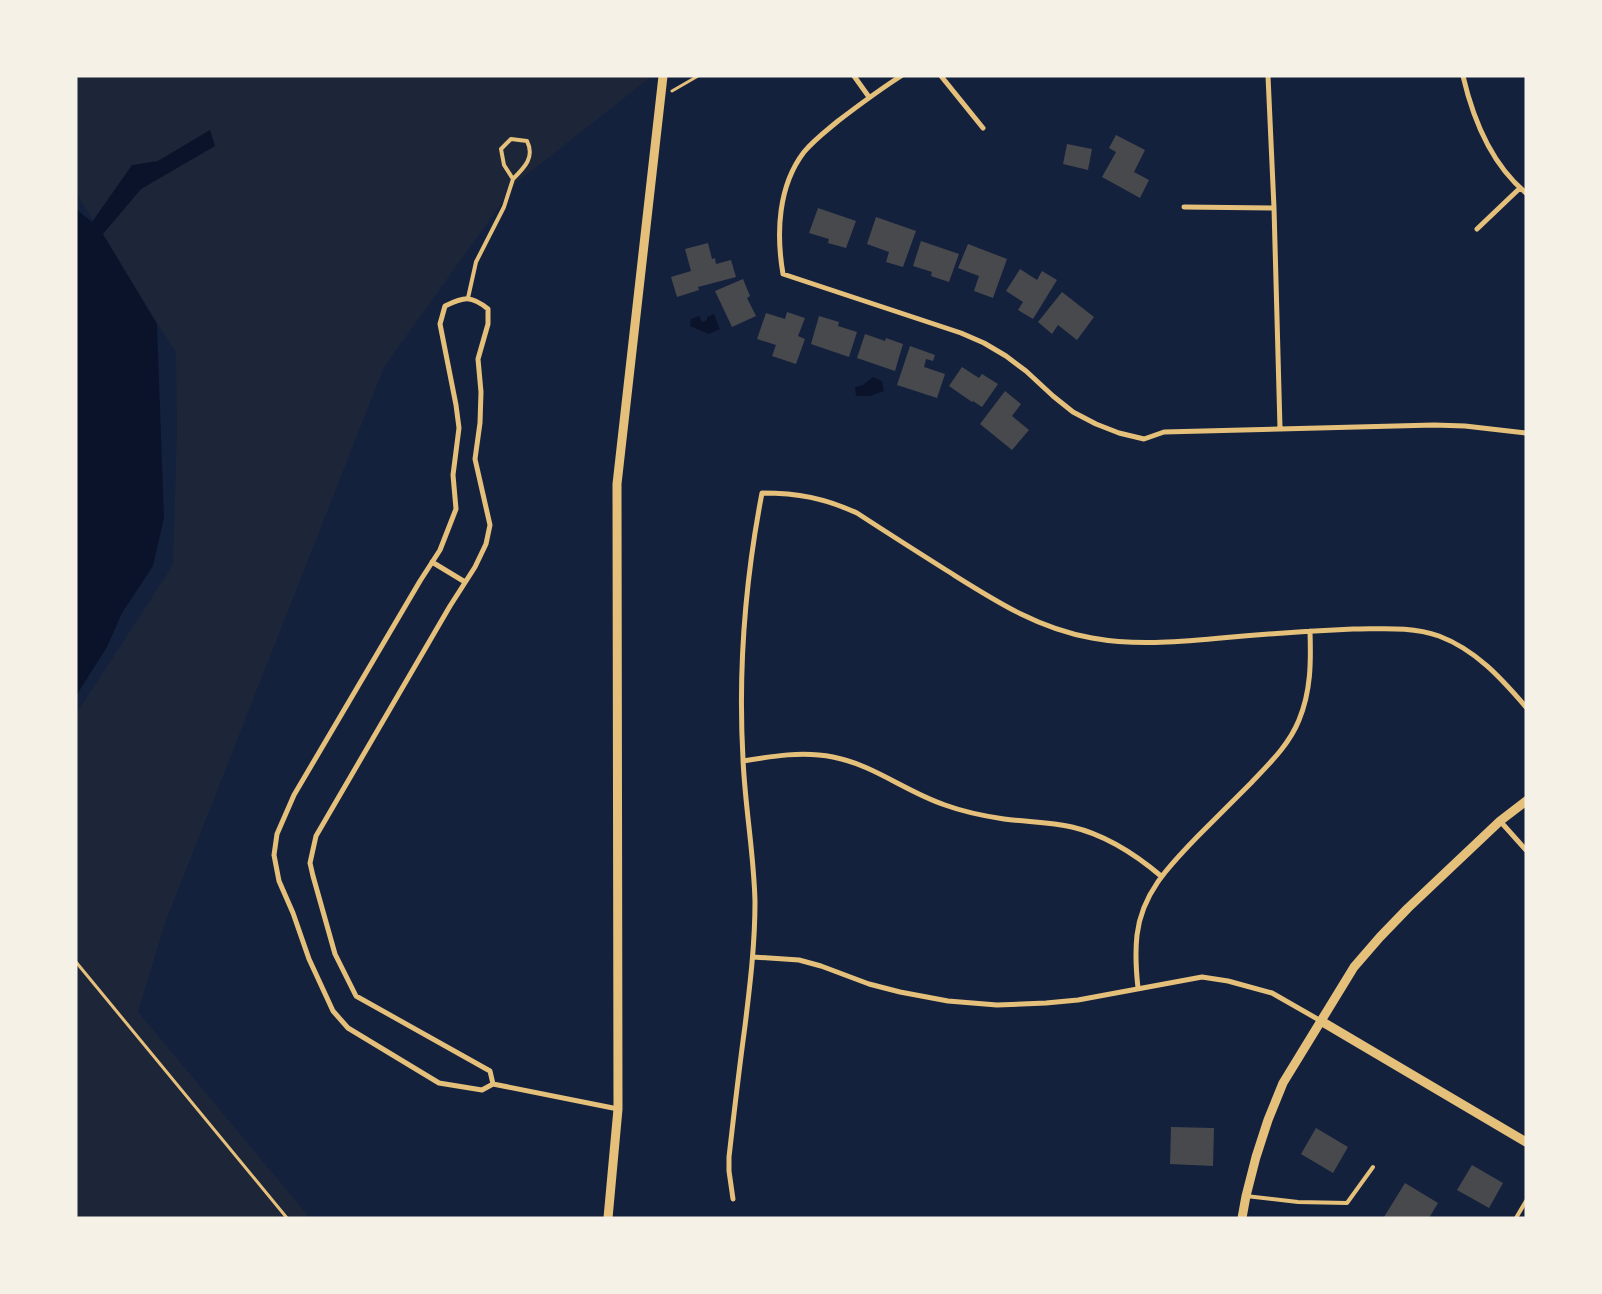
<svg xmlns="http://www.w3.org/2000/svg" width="1602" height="1294" font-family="Helvetica,sans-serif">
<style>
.green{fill:#1d2539}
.water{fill:#0b132b}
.building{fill:#48494c}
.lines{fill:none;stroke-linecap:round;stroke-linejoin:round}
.path{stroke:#e5c07b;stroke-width:3}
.service{stroke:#e5c07b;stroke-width:4}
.minor{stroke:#e5c07b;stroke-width:5}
.tertiary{stroke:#e5c07b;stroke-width:9}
</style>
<rect width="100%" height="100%" fill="#14213d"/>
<path class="green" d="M 76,76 L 652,76 L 516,183 L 384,367 L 165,923 L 138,1012 L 310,1218 L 76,1218 L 76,714 L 173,565 L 177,430 L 176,353 L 76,193 Z"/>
<path class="water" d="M 210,130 L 215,146 L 141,189 L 103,234 L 157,324 L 164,518 L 153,566 L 122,613 L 107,647 L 76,696 L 76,209 L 92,222 L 132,165 L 158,161 Z
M 714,314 L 720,329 L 709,334 L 690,326 L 691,319 L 699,316 L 702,322 L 707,320 L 707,317 Z
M 873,377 L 882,381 L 884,391 L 870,396 L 856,396 L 855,387 L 863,385 Z"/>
<path class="building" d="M 1116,135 L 1145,150 L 1134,172 L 1149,180 L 1140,198 L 1102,177 L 1116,152 L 1109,148 Z
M 1067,144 L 1092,149 L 1088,170 L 1063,164 Z
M 818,208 L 856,221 L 846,248 L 828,243 L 829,239 L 809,233 Z
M 876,217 L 916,231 L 903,267 L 886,262 L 889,252 L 867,244 Z
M 921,241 L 959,254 L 949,282 L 931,276 L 932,272 L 913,266 Z
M 708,243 L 712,259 L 715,258 L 716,264 L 731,260 L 736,277 L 698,287 L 699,290 L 677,297 L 671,277 L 691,271 L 685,249 Z
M 968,244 L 1007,259 L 993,298 L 974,291 L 979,276 L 958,268 Z
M 1020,269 L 1037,280 L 1042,271 L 1057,280 L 1033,319 L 1018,310 L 1023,302 L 1006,291 Z
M 743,279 L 750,296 L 747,298 L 756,316 L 732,327 L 715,291 Z
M 1062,292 L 1094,317 L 1077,340 L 1058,325 L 1052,334 L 1038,322 Z
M 787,312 L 805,318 L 798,336 L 805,339 L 796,364 L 772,356 L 776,345 L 757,339 L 766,313 L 785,319 Z
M 819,316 L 839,322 L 838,326 L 857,332 L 849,357 L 811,344 Z
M 865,334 L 885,341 L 886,338 L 903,344 L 895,371 L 857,358 Z
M 910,346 L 935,355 L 933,361 L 926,359 L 924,367 L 945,374 L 937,398 L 897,385 Z
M 962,367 L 979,378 L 982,374 L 998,384 L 982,407 L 973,401 L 972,402 L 949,386 Z
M 1005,391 L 1021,404 L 1012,416 L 1029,430 L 1012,450 L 980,424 Z
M 1171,1127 L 1214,1128 L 1213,1166 L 1170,1164 Z
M 1316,1128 L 1348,1147 L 1333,1173 L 1301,1154 Z
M 1472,1165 L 1503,1183 L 1489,1208 L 1457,1190 Z
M 1405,1183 L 1438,1203 L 1429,1218 L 1384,1217 Z"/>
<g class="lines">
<path class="path" d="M 672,91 L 698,76
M 76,962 L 287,1218"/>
<path class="service" d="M 468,298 L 476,262 L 504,207 L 513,179 L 504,165 L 501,149 L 511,139 L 527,141 C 535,157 525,167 513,179
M 1246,1196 L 1298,1202 L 1347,1203 L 1373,1167
M 1516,1218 L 1526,1201"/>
<path class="minor" d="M 854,76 L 869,97
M 901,76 C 879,90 859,105 838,121 C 826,131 814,140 804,152 C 778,186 776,233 783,274 L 961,333 L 984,343 L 1006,356 L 1026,371 L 1053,396 L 1073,412 L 1096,424 L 1119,433 L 1144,439 L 1164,432 L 1434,425 L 1465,426 L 1526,433
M 941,76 L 983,128
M 1268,76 L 1274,208 L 1280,428
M 1463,76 C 1473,119 1491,164 1526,193
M 1184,207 L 1274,208
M 1477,229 L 1520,188
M 432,562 L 465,582
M 743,761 C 773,756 803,751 833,757 C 874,765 906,792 945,805 C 964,812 984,816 1004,819 C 1026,822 1050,822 1072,827 C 1106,835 1135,854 1161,876
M 1500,821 L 1526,850
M 753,957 L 799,960 L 821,966 L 869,984 L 900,992 L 948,1001 L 997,1005 L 1046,1003 L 1078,1000 L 1202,977 L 1228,981 L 1272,993 L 1321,1021
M 1138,988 C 1136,970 1135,953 1137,935 C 1142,892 1171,864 1200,834 C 1217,817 1234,800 1251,783 C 1269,764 1289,745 1299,720 C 1311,691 1311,662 1310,631
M 493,1084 L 490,1071 L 356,996 L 335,954 L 313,876 L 310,863 L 316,836 L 450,606 L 475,567 L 486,544 L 490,525 L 475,459 L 480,423 L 481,392 L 478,359 L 488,324 L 488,309 C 471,295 464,297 445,306 L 440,324 L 456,405 L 459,428 L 453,475 L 456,509 L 440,550 L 420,581 L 294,795 L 277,834 L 274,855 L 279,881 L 293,913 L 309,959 L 333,1011 L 348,1028 L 439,1083 L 482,1090 L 493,1084 L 618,1109
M 733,1199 L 729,1171 L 729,1157 C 734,1113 739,1070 745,1026 C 750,985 755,944 755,902 C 754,854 745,807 743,759 C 738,669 745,581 762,493 C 798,493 824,498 857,513 C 886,532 916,551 946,570 C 994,600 1036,628 1092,638 C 1136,646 1177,642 1221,638 C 1265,634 1309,631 1353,629 C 1382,629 1411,626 1439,636 C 1476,650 1501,678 1526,707"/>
<path class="tertiary" d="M 1321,1021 L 1526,1142
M 608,1218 L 618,1109 L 617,484 L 663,76
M 1242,1218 L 1246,1196 L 1256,1157 L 1268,1120 L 1283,1083 L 1354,967 L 1380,937 L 1408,908 L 1500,821 L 1526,801"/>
</g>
<rect width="1602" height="1294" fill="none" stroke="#f6f1e7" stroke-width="155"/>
</svg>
